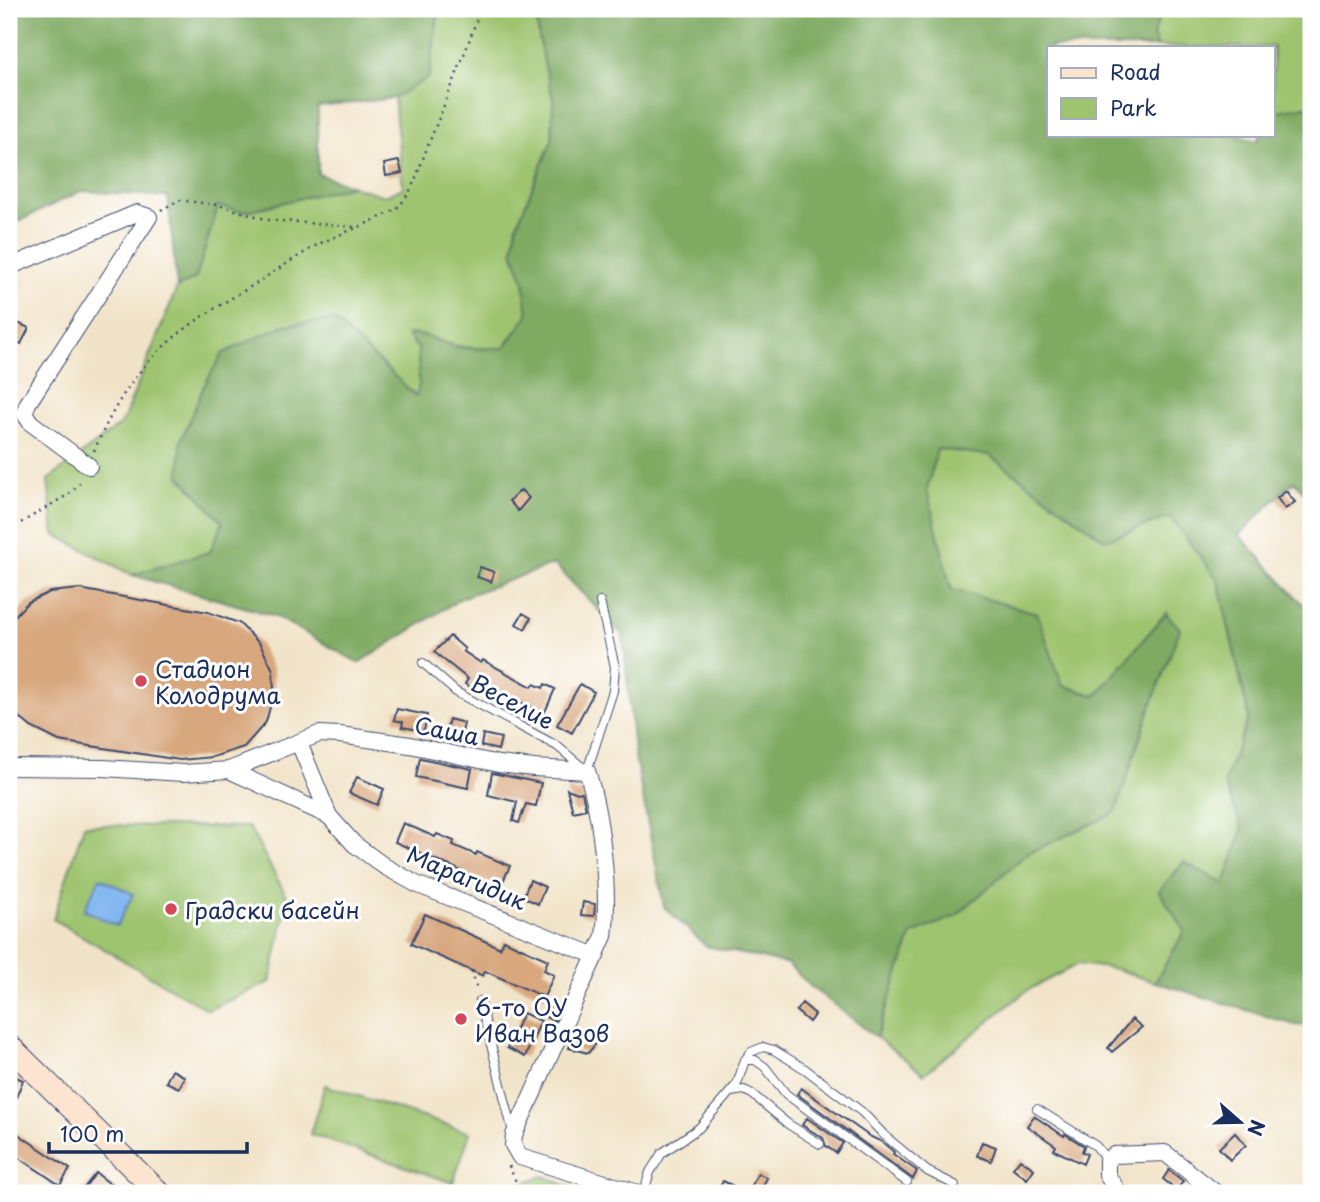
<svg xmlns="http://www.w3.org/2000/svg" width="1320" height="1202" font-family="'Playpen Sans',sans-serif">
<style>
.green{fill:#9fc46f;stroke:#5d7a66;stroke-width:2}
.forest{fill:#7faa62;stroke:#4d6c60;stroke-width:2}
.water{fill:#84b7f1;stroke:#5073a8;stroke-width:2}
.building{fill:#d8a77e}
.lines{fill:none;stroke-linecap:round;stroke-linejoin:round}
.lane-casing{stroke:#3b4a6e;stroke-width:10}
.street-casing{stroke:#3b4a6e;stroke-width:18}
.secondary-casing{stroke:#3b4a6e;stroke-width:25}
.path{stroke:#3b4a6e;stroke-width:2.5;stroke-dasharray:2 5;stroke-linecap:butt}
.lane{stroke:#fff;stroke-width:8}
.street{stroke:#fff;stroke-width:16}
.secondary{stroke:#fde4d0;stroke-width:23}
.poi-dot{fill:#d1495b;stroke:#fff;stroke-width:2.5}
.labels{text-anchor:middle;dominant-baseline:central;stroke-width:6;stroke-linejoin:round;paint-order:stroke}
.poi-label{font-size:23px;fill:#1b2f5e;stroke:#fff;text-anchor:start}
.street-label{font-size:23px;fill:#1b2f5e;stroke:#fff}
</style>
<rect width="100%" height="100%" fill="#fff"/>
<filter id="ink" filterUnits="userSpaceOnUse"><feTurbulence type="fractalNoise" baseFrequency=".0143" numOctaves="2"/><feDisplacementMap in="SourceGraphic" scale="14" xChannelSelector="R" yChannelSelector="G"/><feConvolveMatrix kernelMatrix="1 2 1 2 8 2 1 2 1" color-interpolation-filters="sRGB"/></filter>
<filter id="wash" filterUnits="userSpaceOnUse"><feTurbulence type="fractalNoise" baseFrequency=".00686" numOctaves="4" result="noise"/><feDisplacementMap in="SourceGraphic" scale="28" xChannelSelector="R" yChannelSelector="G"/><feGaussianBlur stdDeviation="1.57" result="paint"/><feColorMatrix in="noise" values="0 0 0 0 0 0 0 0 0 0 0 0 0 0 0 0 0 1.4 0 .05"/><feComposite in="paint" operator="in"/></filter>
<g filter="url(#wash)">
<rect width="100%" height="100%" fill="#f1e3c7"/>
<path class="green" d="M 439,9 L 535,9 L 541,50 L 553,98 L 552,140 L 517,225 L 513,251 L 524,281 L 528,315 L 504,348 C 491,348 477,349 463,347 C 443,345 427,332 408,335 L 418,348 L 419,386 L 416,397 L 376,358 L 204,386 L 195,408 L 180,476 L 223,522 L 210,552 L 132,575 L 54,534 L 48,480 L 122,423 L 177,288 L 196,277 L 218,205 L 242,212 L 352,186 L 385,196 L 403,188 L 394,98 L 429,77 Z
M 1162,9 L 1311,9 L 1311,105 L 1273,112 L 1273,47 L 1157,47 L 1153,35 Z
M 937,449 L 989,455 L 1105,540 L 1170,517 L 1218,580 L 1249,717 L 1224,783 L 1243,828 L 1224,885 L 1185,931 L 1155,982 L 1116,969 L 1078,964 L 1026,991 L 924,1074 L 876,1037 L 911,934 L 956,916 L 1026,854 L 1115,813 L 1149,711 L 1166,613 L 1096,696 L 1062,685 L 1037,613 L 951,590 L 927,490 Z
M 84,825 L 249,827 L 288,899 L 270,982 L 208,1010 L 53,919 Z
M 325,1085 L 470,1133 L 453,1183 L 310,1134 Z
M 544,1176 L 583,1193 L 491,1193 Z"/>
<path class="forest" d="M 9,9 L 439,9 L 429,77 L 394,98 L 318,107 L 318,174 L 352,186 L 242,212 L 218,206 L 196,278 L 177,288 L 168,197 L 81,191 L 9,226 Z
M 535,9 L 1162,9 L 1153,35 L 1157,47 L 1049,47 L 1049,135 L 1235,135 L 1257,141 L 1260,135 L 1273,135 L 1273,112 L 1311,105 L 1311,500 L 1294,481 L 1239,535 L 1311,613 L 1311,1026 L 1295,1025 L 1155,982 L 1185,931 L 1159,891 L 1184,862 L 1224,884 L 1243,829 L 1224,783 L 1249,717 L 1218,580 L 1170,517 L 1105,540 L 989,455 L 937,449 L 927,490 L 951,589 L 1037,613 L 1062,685 L 1096,696 L 1166,613 L 1180,629 L 1149,711 L 1115,813 L 1026,854 L 956,916 L 912,934 L 876,1037 L 809,985 L 788,964 L 706,946 L 664,907 L 634,751 L 623,635 L 554,564 L 463,597 L 359,663 L 275,616 L 132,575 L 210,552 L 223,523 L 180,476 L 181,440 L 204,386 L 223,353 L 284,325 L 334,320 L 416,396 L 419,386 L 418,348 L 407,335 C 428,332 444,346 465,348 C 478,349 491,348 504,348 L 528,315 L 524,281 L 513,251 L 517,225 L 552,140 L 553,98 L 541,50 Z"/>
<path class="water" d="M 100,878 L 133,894 L 117,926 L 84,910 Z"/>
<g id="blocks">
<path class="building" d="M 399,161 L 402,173 L 386,176 L 384,164 Z
M 9,319 L 29,328 L 21,344 L 9,339 Z
M 521,490 L 529,498 L 518,511 L 509,501 Z
M 1286,491 L 1295,502 L 1285,509 L 1277,498 Z
M 480,567 L 494,572 L 491,582 L 477,577 Z
M 79,589 L 208,612 L 239,623 L 260,644 L 273,670 L 274,692 L 266,722 L 244,747 L 213,757 L 180,760 L 59,741 L 31,727 L 12,711 L 9,705 L 9,622 L 28,602 L 50,592 Z
M 523,613 L 531,618 L 525,629 L 516,624 Z
M 450,636 L 465,649 L 463,651 L 481,663 L 483,660 L 532,687 L 534,684 L 543,688 L 545,684 L 555,689 L 544,714 L 482,683 L 476,691 L 465,684 L 468,679 L 434,652 Z
M 580,684 L 594,692 L 572,733 L 557,725 Z
M 397,709 L 427,715 L 424,731 L 402,727 L 403,722 L 394,720 Z
M 449,719 L 464,723 L 460,742 L 444,738 Z
M 483,734 L 501,738 L 498,750 L 481,746 Z
M 420,758 L 472,769 L 468,788 L 416,777 Z
M 492,773 L 541,783 L 536,806 L 526,804 L 519,823 L 513,821 L 517,802 L 488,795 Z
M 357,777 L 384,789 L 377,805 L 349,793 Z
M 567,789 L 578,793 L 582,792 L 586,809 L 573,812 Z
M 403,823 L 435,837 L 437,834 L 454,841 L 453,845 L 476,855 L 477,852 L 510,866 L 500,888 L 395,842 Z
M 530,880 L 545,887 L 538,904 L 523,897 Z
M 583,902 L 595,904 L 594,916 L 581,915 Z
M 425,914 L 500,948 L 504,940 L 548,960 L 544,970 L 554,975 L 544,997 L 485,971 L 483,976 L 411,944 Z
M 553,1002 L 561,1006 L 554,1021 L 546,1017 Z
M 802,1003 L 815,1014 L 809,1022 L 796,1011 Z
M 523,1013 L 541,1021 L 525,1057 L 507,1048 Z
M 1132,1019 L 1142,1027 L 1112,1052 L 1108,1048 Z
M 576,1032 L 600,1039 L 588,1053 L 569,1048 Z
M 172,1070 L 185,1077 L 179,1088 L 166,1082 Z
M 9,1074 L 23,1080 L 9,1115 Z
M 801,1088 L 869,1136 L 882,1142 L 894,1152 L 893,1154 L 917,1171 L 913,1179 L 797,1094 Z
M 1034,1116 L 1064,1136 L 1065,1134 L 1084,1146 L 1082,1152 L 1087,1154 L 1083,1164 L 1054,1150 L 1056,1146 L 1027,1126 Z
M 807,1118 L 843,1143 L 836,1153 L 826,1146 L 823,1138 L 802,1125 Z
M 9,1128 L 70,1169 L 60,1185 L 9,1151 Z
M 1235,1133 L 1246,1145 L 1230,1160 L 1219,1148 Z
M 982,1142 L 996,1147 L 991,1161 L 977,1156 Z
M 1020,1159 L 1034,1169 L 1027,1179 L 1013,1168 Z
M 1169,1170 L 1183,1181 L 1177,1190 L 1163,1179 Z
M 96,1173 L 122,1193 L 80,1193 Z
M 758,1173 L 767,1178 L 759,1193 L 748,1193 Z
M 723,1181 L 748,1193 L 717,1193 Z"/>
</g>
</g>
<g filter="url(#ink)">
<use href="#blocks" fill-opacity="0" stroke="#3b4a6e" stroke-width="2"/>
<g class="lines">
<defs>
<path id="lane" d="M 423,663 L 456,692 L 557,746 L 587,771 L 613,691 L 615,667 L 600,602
M 480,1001 L 513,1132
M 745,1060 L 755,1060 L 765,1067 L 786,1094 L 907,1182
M 731,1092 L 744,1090 L 752,1094 L 788,1124 L 820,1144
M 1037,1109 L 1096,1146 L 1107,1160
M 9,1190 L 14,1193
M 647,1193 L 646,1185 L 650,1172 L 662,1153 L 699,1128 L 737,1084 L 745,1060 L 751,1052 L 763,1047 L 774,1050 L 805,1069 L 862,1112 L 885,1136 L 927,1171 L 955,1185"/>
<path id="street" d="M 9,267 L 137,213 L 149,217 L 28,403 L 24,413 L 31,423 L 89,466
M 299,743 L 329,816 L 354,844 L 384,866 L 416,884 L 596,956
M 9,767 L 103,768 L 183,773 L 229,770 L 319,734 L 340,735 L 410,745 L 499,764 L 534,768 L 587,771 C 601,815 610,890 604,936 L 514,1135 L 513,1145 L 520,1157 L 638,1193
M 229,770 L 329,816
M 1119,1193 L 1107,1175 L 1107,1160 L 1114,1155 L 1165,1153 L 1216,1193"/>
<path id="secondary" d="M 9,1046 L 159,1193"/>
</defs>
<use href="#lane" class="lane-casing"/>
<use href="#street" class="street-casing"/>
<use href="#secondary" class="secondary-casing"/>
<path class="path" d="M 161,210 L 179,200 L 218,205 L 269,220 L 356,227
M 94,451 C 132,364 167,336 247,289 C 271,274 294,258 319,244 C 336,235 391,216 400,205 C 413,191 420,166 427,148 C 445,102 465,56 480,9
M 9,530 L 69,494 L 83,480
M 472,971 L 477,991
M 509,1166 L 521,1193"/>
<use href="#lane" class="lane"/>
<use href="#street" class="street"/>
<use href="#secondary" class="secondary"/>
</g>
</g>
<g class="poi-dot">
<circle cx="141" cy="681" r="7"/>
<circle cx="171" cy="909" r="7"/>
<circle cx="461" cy="1019" r="7"/>
</g>
<g class="labels">
<g class="poi-label">
<text x="155" y="668">Стадион<tspan x="155" dy="26">Колодрума</tspan></text>
<text x="185" y="909">Градски басейн</text>
<text x="475" y="1006">6-то ОУ<tspan x="475" dy="26">Иван Вазов</tspan></text>
</g>
<g class="street-label">
<text transform="translate(513 701) rotate(28)">Веселие</text>
<text transform="translate(447 730) rotate(11)">Саша</text>
<text transform="translate(467 877) rotate(23)">Марагидик</text>
</g>
</g>
<rect width="1320" height="1202" fill="none" stroke="#fff" stroke-width="35"/>
<rect x="1047" y="46" width="228" height="91" fill="#ffffff" stroke="#a4acbf" stroke-width="2"/>
<rect x="1061" y="68" width="35" height="10" fill="#fde4d0" stroke="#a4acbf" stroke-width="2"/>
<text x="1110" y="80" font-size="21" fill="#1b2f5e">Road</text>
<rect x="1061" y="98" width="35" height="21" fill="#9fc46f" stroke="#a4acbf" stroke-width="2"/>
<text x="1110" y="116" font-size="21" fill="#1b2f5e">Park</text>
<g transform="translate(1240 1122) rotate(110)" stroke="#ffffff" stroke-width="5" paint-order="stroke">
<path d="M0-5L12 26L0 18L-12 26Z" fill="#1b2f5e"/>
<text y="-10" font-size="19" font-weight="bold" text-anchor="middle" fill="#1b2f5e">N</text>
</g>
<path d="M49 1142v10h198v-10" fill="none" stroke="#1b2f5e" stroke-width="3.5"/>
<text x="60" y="1142" font-size="21" fill="#1b2f5e" stroke="#ffffff" stroke-width="5" paint-order="stroke">100 m</text>
</svg>
